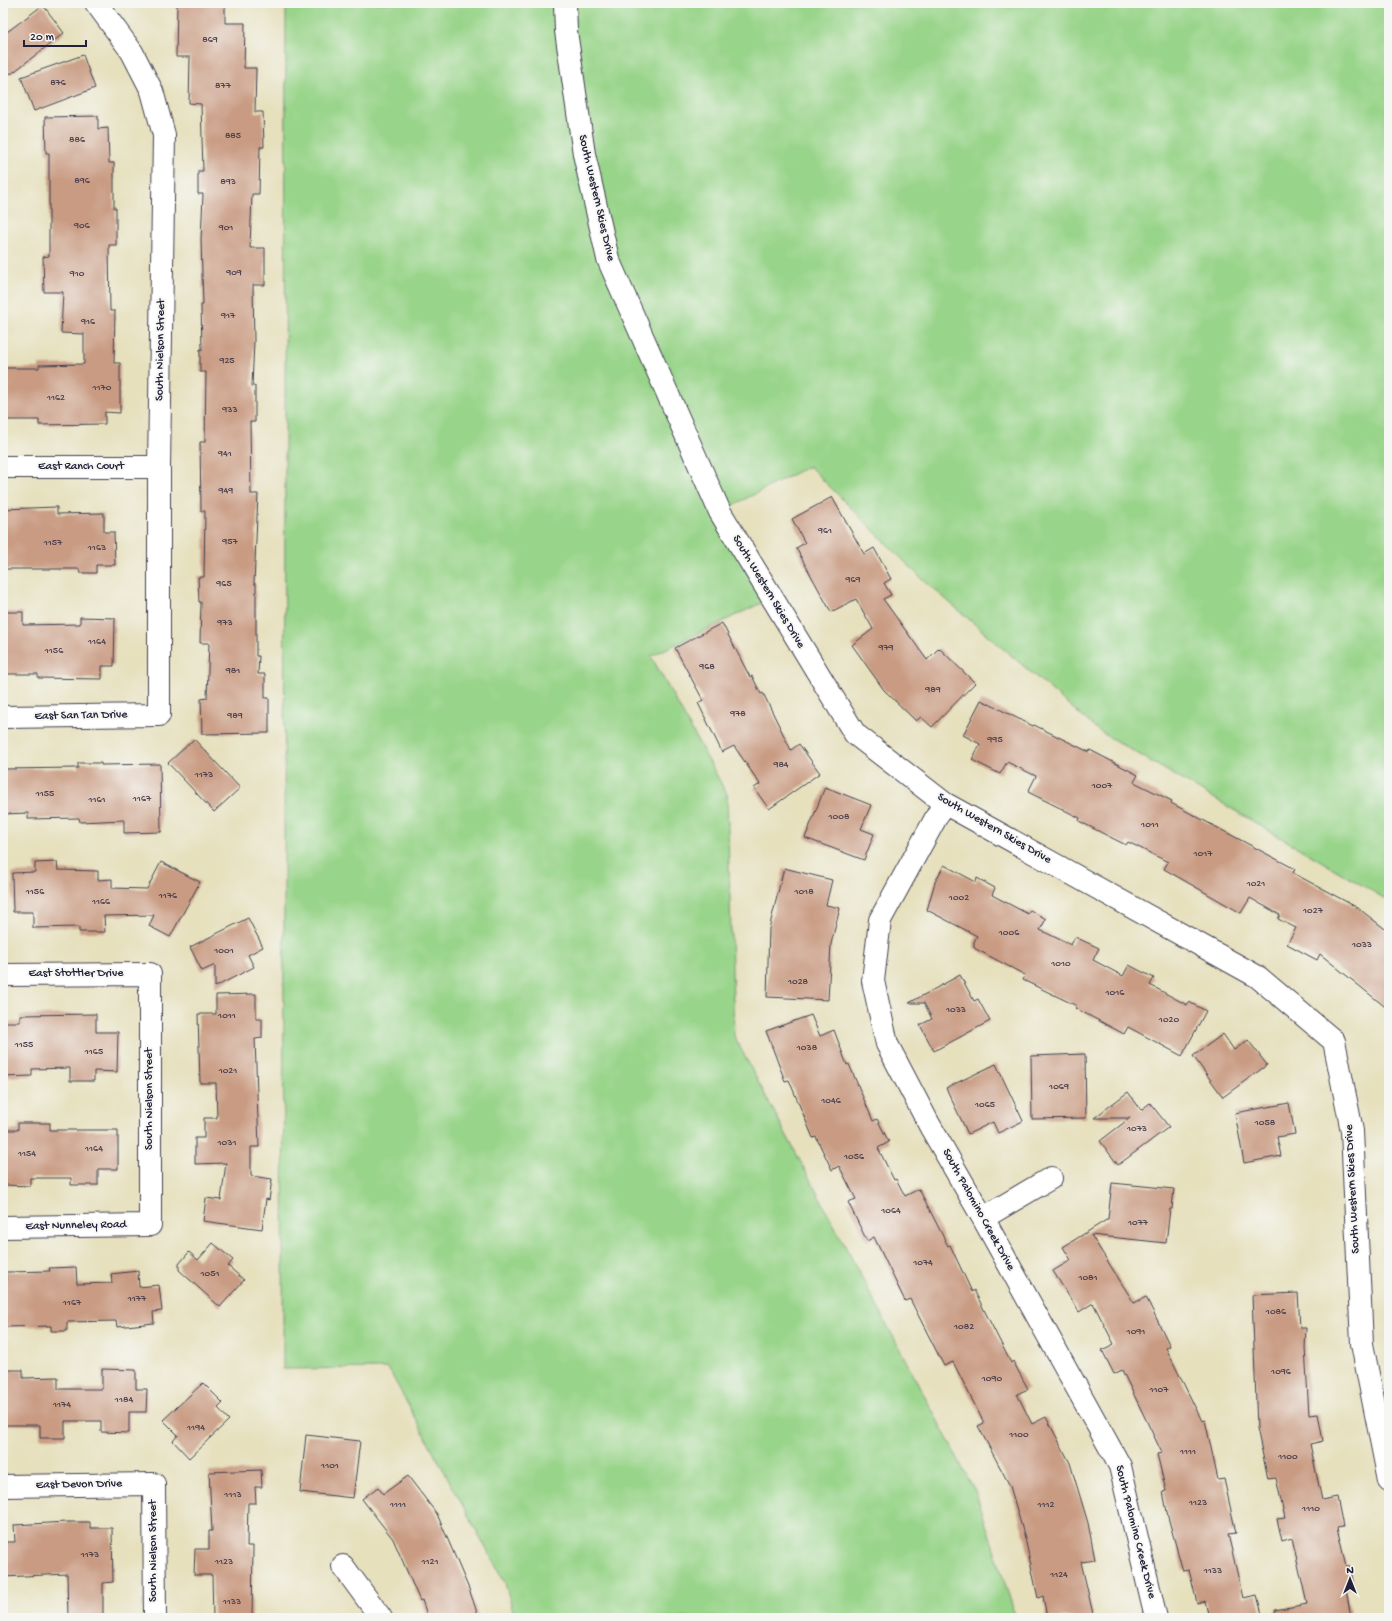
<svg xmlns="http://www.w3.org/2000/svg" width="1392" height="1621" font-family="'Gochi Hand',sans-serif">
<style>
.green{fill:#98d489;stroke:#5d7b62}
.building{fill:#c99b83}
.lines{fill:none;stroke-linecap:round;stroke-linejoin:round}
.street-casing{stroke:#3f3e4e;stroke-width:24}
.street{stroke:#fff;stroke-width:22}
.labels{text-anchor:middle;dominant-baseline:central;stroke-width:4;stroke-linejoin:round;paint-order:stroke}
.number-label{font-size:10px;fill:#4c404d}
.street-label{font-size:12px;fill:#22223b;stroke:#f6f6f2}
</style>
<rect width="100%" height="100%" fill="#f6f6f2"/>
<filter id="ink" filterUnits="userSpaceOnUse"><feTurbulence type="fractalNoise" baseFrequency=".025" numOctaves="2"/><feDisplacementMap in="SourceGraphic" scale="8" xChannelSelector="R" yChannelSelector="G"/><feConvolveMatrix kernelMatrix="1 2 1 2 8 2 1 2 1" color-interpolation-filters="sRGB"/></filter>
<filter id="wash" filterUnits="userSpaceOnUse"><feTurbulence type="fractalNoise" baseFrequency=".012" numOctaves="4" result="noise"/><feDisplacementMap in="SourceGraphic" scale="16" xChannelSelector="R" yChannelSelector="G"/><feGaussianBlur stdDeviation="0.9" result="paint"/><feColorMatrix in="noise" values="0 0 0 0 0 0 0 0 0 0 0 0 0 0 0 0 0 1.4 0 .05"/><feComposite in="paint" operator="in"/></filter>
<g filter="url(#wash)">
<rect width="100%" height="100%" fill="#e6e0bd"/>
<path class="green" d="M 286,3 L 1389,3 L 1389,901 L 1099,731 L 920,577 L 809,466 L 720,512 L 772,598 L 651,656 L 727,794 L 734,1036 L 976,1493 L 1012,1605 L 1014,1618 L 515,1618 L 505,1583 L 388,1368 L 283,1369 Z"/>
<g id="blocks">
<path class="building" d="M 177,3 L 225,3 L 225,23 L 245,23 L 244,68 L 256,68 L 255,112 L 263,112 L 264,147 L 260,147 L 259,194 L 252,194 L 250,248 L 265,248 L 265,285 L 253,285 L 254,341 L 252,386 L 255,386 L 255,422 L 250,422 L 251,494 L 258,494 L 254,584 L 256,584 L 256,656 L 259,656 L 258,674 L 265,674 L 265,698 L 269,698 L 269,733 L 202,734 L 201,699 L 207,698 L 209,643 L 200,643 L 201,602 L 199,602 L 198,577 L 204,577 L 205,511 L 201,511 L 200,442 L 205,442 L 206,372 L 200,372 L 200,349 L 202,350 L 201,305 L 203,305 L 201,240 L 203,194 L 198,194 L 198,171 L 203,171 L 201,104 L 189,103 L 190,57 L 176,57 Z
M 43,5 L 64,33 L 11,74 L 3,63 L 3,35 Z
M 83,55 L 95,88 L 34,111 L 21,77 Z
M 98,116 L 98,129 L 108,128 L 109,163 L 114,163 L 114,208 L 116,208 L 116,245 L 109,245 L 110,311 L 115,311 L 114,363 L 120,363 L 120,413 L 105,412 L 105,424 L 39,425 L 39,420 L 3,420 L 3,368 L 39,368 L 39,365 L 84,364 L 84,334 L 61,333 L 63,292 L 44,292 L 43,257 L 49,256 L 49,153 L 46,153 L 45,117 Z
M 832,497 L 864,554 L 874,548 L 891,579 L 884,583 L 891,595 L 883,599 L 927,660 L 939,648 L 975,683 L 932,727 L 921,717 L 916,721 L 884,690 L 852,645 L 873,629 L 856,599 L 831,612 L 796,548 L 805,543 L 792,519 Z
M 57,507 L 57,514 L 104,513 L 104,532 L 114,532 L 115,565 L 96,565 L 96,573 L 80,573 L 79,569 L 3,569 L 3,509 Z
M 3,612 L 23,612 L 23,625 L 80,624 L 80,617 L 115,618 L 114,666 L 102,666 L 102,679 L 38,678 L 38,674 L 3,674 Z
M 722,623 L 750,677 L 752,676 L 761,694 L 763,693 L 791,750 L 799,744 L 820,773 L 769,809 L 754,788 L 760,784 L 734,746 L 722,752 L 698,703 L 703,700 L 675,648 Z
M 981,700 L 1033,726 L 1034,725 L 1089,752 L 1090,750 L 1138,775 L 1134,782 L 1172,801 L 1171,803 L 1295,869 L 1293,873 L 1358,908 L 1389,932 L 1389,1010 L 1320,954 L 1317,960 L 1287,944 L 1296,928 L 1278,919 L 1280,915 L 1250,898 L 1241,913 L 1164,869 L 1168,862 L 1128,842 L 1126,845 L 1106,835 L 1079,821 L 1080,818 L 1028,792 L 1036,776 L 1007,762 L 1000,774 L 972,760 L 980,744 L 963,735 Z
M 194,739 L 240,788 L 214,812 L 168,763 Z
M 78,763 L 101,763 L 101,765 L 160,764 L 161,832 L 124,833 L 124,820 L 80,822 L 79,818 L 28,819 L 28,813 L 3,814 L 3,769 L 78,768 Z
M 825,787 L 871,805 L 861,829 L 874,834 L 864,860 L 805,838 Z
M 57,862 L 58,870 L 98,871 L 98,880 L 112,879 L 112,888 L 147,889 L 161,862 L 200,882 L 170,937 L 149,926 L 154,915 L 104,916 L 105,932 L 79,932 L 79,927 L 33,928 L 33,912 L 13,912 L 12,873 L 35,872 L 35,863 Z
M 944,865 L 976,882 L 977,878 L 995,888 L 992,895 L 1028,914 L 1030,910 L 1046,919 L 1040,930 L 1071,945 L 1075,937 L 1099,948 L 1093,960 L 1123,976 L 1129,965 L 1154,978 L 1150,985 L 1187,1005 L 1189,1002 L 1206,1011 L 1182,1056 L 1128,1027 L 1124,1034 L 1075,1008 L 1077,1006 L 1023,980 L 1025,975 L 974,948 L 974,942 L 977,936 L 927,910 L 935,882 Z
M 784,868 L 832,880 L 826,905 L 840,908 L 831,944 L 828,1000 L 767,997 L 769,929 Z
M 248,918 L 263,947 L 248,955 L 254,967 L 215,987 L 215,965 L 202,971 L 190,947 Z
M 960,975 L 974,1001 L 978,999 L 990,1021 L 934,1051 L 920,1025 L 932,1019 L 924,1003 L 909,1003 Z
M 256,994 L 256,1019 L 262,1019 L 262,1038 L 255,1039 L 259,1147 L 251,1147 L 251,1176 L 272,1179 L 269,1200 L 266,1199 L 262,1229 L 203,1221 L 206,1198 L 221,1200 L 226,1163 L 195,1164 L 195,1138 L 204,1138 L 204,1118 L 217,1118 L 216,1083 L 200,1083 L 198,1014 L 216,1014 L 216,995 Z
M 96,1014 L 96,1032 L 118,1032 L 117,1072 L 94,1071 L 94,1081 L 70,1081 L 70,1068 L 32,1069 L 32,1076 L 3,1077 L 3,1022 L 20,1022 L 20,1015 Z
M 811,1015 L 820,1036 L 834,1030 L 847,1065 L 849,1064 L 873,1121 L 877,1119 L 889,1142 L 878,1148 L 894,1180 L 896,1179 L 905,1196 L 919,1189 L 948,1246 L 950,1245 L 972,1292 L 974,1290 L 1011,1363 L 1013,1361 L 1028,1389 L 1017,1394 L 1032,1424 L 1046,1417 L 1070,1463 L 1088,1523 L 1095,1560 L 1081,1562 L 1094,1618 L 1047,1618 L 1043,1596 L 1038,1598 L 1025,1538 L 1010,1486 L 978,1426 L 984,1423 L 953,1362 L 944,1366 L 910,1299 L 905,1301 L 874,1237 L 867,1241 L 848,1202 L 856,1199 L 839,1166 L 832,1170 L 816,1137 L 813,1138 L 789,1080 L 785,1081 L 766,1031 Z
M 1223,1034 L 1234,1050 L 1248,1040 L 1267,1065 L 1223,1097 L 1193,1056 Z
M 1085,1054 L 1086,1118 L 1032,1119 L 1031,1056 Z
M 996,1064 L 1023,1121 L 998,1133 L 993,1122 L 968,1134 L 946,1088 Z
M 1128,1092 L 1141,1110 L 1150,1103 L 1169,1127 L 1118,1165 L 1100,1141 L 1130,1118 L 1094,1118 Z
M 1289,1103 L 1295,1134 L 1277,1137 L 1281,1156 L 1244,1163 L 1235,1113 Z
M 18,1123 L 50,1123 L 50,1130 L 118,1130 L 118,1169 L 98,1169 L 98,1185 L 71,1185 L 71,1178 L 30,1178 L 30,1186 L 4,1185 L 4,1130 L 18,1130 Z
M 1112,1183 L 1174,1189 L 1172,1209 L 1170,1209 L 1166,1243 L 1091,1235 L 1134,1303 L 1146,1297 L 1170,1346 L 1166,1348 L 1202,1421 L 1205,1420 L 1218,1480 L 1224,1479 L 1236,1533 L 1228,1534 L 1243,1598 L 1257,1595 L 1263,1618 L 1209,1618 L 1205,1601 L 1197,1603 L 1189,1570 L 1183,1571 L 1168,1517 L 1163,1492 L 1166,1491 L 1157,1454 L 1162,1453 L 1122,1370 L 1114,1374 L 1102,1350 L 1114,1344 L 1093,1303 L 1079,1312 L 1053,1271 L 1071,1260 L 1063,1247 L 1108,1219 Z
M 213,1243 L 233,1260 L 228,1266 L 244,1280 L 220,1307 L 179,1270 L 179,1264 L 189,1252 L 198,1260 Z
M 76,1267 L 77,1284 L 112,1283 L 111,1274 L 138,1271 L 139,1287 L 159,1285 L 162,1311 L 153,1312 L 154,1323 L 117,1327 L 116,1321 L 67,1322 L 67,1331 L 51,1331 L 51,1326 L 3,1327 L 3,1289 L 6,1289 L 6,1272 L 50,1271 L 49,1268 Z
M 1298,1293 L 1300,1328 L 1306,1328 L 1305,1348 L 1309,1415 L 1318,1414 L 1323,1441 L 1310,1444 L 1322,1500 L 1337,1497 L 1343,1527 L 1337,1528 L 1346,1566 L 1350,1566 L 1354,1587 L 1346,1589 L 1351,1618 L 1276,1618 L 1275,1610 L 1307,1604 L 1292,1538 L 1282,1541 L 1277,1519 L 1285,1518 L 1276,1478 L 1268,1479 L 1257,1428 L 1252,1295 Z
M 102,1369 L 136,1370 L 136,1389 L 147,1389 L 146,1412 L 129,1412 L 129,1433 L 101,1432 L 101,1421 L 65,1421 L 65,1438 L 40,1438 L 40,1425 L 3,1425 L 3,1370 L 23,1370 L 23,1378 L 58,1377 L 58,1389 L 102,1389 Z
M 203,1383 L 223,1403 L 218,1408 L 229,1420 L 189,1458 L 173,1441 L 178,1435 L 163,1420 Z
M 306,1435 L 360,1441 L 353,1498 L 300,1492 Z
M 261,1470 L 262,1487 L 255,1487 L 256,1503 L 248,1503 L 247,1546 L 253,1546 L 252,1618 L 213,1618 L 212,1575 L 194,1575 L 195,1549 L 209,1549 L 209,1531 L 212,1531 L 209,1472 Z
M 408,1476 L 437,1514 L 469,1589 L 479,1618 L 428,1618 L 422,1600 L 420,1601 L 393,1539 L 362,1499 L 378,1487 L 383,1494 Z
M 66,1522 L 90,1522 L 90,1528 L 112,1528 L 113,1582 L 103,1583 L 103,1618 L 68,1618 L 67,1574 L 3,1577 L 3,1542 L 15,1542 L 14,1525 Z"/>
</g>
</g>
<g filter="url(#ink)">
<use href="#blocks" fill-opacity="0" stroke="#3f3e4e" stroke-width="1"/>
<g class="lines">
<defs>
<path id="street" d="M 565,3 L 566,31 L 584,154 L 608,259 L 720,512 L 855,734 L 944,803 L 1258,977 L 1334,1041 L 1352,1131 L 1362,1344 L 1389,1480
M 3,467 L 159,467
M 3,717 L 159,715 L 159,467 L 164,135 L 152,91 L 132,52 L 96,3
M 944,803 L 880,920 L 873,981 L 887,1044 L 930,1126 L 983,1218 L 1120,1466 L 1156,1618
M 3,975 L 150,974 L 150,1225 L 3,1227
M 983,1218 L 1051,1178
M 3,1486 L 154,1484 L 155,1618
M 343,1566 L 381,1618"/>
</defs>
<use href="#street" class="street-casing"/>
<use href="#street" class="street"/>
</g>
</g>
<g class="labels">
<g class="number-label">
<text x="210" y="40">869</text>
<text x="58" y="83">876</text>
<text x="223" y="86">877</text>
<text x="233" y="136">885</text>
<text x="77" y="140">886</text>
<text x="82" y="181">896</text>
<text x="228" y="182">893</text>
<text x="82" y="226">906</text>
<text x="226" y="228">901</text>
<text x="234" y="273">909</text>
<text x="77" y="274">910</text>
<text x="228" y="316">917</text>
<text x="88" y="322">916</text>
<text x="227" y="361">925</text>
<text x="102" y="388">1170</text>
<text x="56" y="398">1162</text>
<text x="230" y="410">933</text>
<text x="225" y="454">941</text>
<text x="226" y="491">949</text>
<text x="825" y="531">961</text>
<text x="230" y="542">957</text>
<text x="53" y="543">1157</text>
<text x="97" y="548">1163</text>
<text x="853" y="580">969</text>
<text x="224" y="584">965</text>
<text x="225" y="623">973</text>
<text x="97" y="642">1164</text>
<text x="886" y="648">979</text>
<text x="54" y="651">1156</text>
<text x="707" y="667">968</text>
<text x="233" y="671">981</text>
<text x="933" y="690">989</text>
<text x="738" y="714">978</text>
<text x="235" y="716">989</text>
<text x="995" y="740">995</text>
<text x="781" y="765">984</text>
<text x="204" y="775">1173</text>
<text x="1102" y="786">1007</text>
<text x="45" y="794">1155</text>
<text x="142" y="799">1167</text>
<text x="97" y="800">1161</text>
<text x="839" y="817">1008</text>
<text x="1150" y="825">1011</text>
<text x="1203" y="854">1017</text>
<text x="1256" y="884">1021</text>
<text x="35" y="892">1156</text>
<text x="804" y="892">1018</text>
<text x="168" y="896">1176</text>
<text x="959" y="898">1002</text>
<text x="101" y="902">1166</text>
<text x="1313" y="911">1027</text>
<text x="1009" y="933">1006</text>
<text x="1362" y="945">1033</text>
<text x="224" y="951">1001</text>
<text x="1061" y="964">1010</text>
<text x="798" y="982">1028</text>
<text x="1115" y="993">1016</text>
<text x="956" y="1010">1033</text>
<text x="227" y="1016">1011</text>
<text x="1169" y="1020">1020</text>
<text x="24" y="1045">1155</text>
<text x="807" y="1048">1038</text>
<text x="94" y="1052">1165</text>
<text x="228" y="1071">1021</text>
<text x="1059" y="1087">1069</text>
<text x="831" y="1101">1046</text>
<text x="985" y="1105">1065</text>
<text x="1265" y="1123">1058</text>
<text x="1137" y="1129">1073</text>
<text x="227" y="1143">1031</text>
<text x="94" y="1149">1164</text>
<text x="27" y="1154">1154</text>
<text x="854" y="1157">1056</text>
<text x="891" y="1211">1064</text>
<text x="1138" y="1223">1077</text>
<text x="923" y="1263">1074</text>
<text x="210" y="1274">1051</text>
<text x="1088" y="1278">1081</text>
<text x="137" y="1299">1177</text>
<text x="72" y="1303">1167</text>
<text x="1276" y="1312">1086</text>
<text x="964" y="1327">1082</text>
<text x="1136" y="1332">1091</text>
<text x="1281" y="1372">1096</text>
<text x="992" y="1379">1090</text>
<text x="1159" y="1390">1107</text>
<text x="124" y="1400">1184</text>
<text x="62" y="1405">1174</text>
<text x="196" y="1428">1194</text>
<text x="1019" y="1435">1100</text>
<text x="1188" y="1452">1111</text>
<text x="1288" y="1457">1100</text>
<text x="330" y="1466">1101</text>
<text x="233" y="1495">1113</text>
<text x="1198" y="1503">1123</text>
<text x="398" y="1505">1111</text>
<text x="1046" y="1505">1112</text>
<text x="1311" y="1509">1110</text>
<text x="90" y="1555">1173</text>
<text x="224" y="1562">1123</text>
<text x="430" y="1562">1121</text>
<text x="1213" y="1571">1133</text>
<text x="1059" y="1575">1124</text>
<text x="232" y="1602">1133</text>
</g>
<g class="street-label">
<text transform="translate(596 198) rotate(77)">South Western Skies Drive</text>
<text transform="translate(161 350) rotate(-89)">South Nielson Street</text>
<text x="81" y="467">East Ranch Court</text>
<text transform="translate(768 592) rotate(59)">South Western Skies Drive</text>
<text transform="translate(81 716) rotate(-1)">East San Tan Drive</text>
<text transform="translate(994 829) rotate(30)">South Western Skies Drive</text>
<text x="76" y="974">East Stottler Drive</text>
<text transform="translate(150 1099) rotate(-90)">South Nielson Street</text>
<text transform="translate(1353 1189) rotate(-93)">South Western Skies Drive</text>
<text transform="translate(978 1210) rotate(61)">South Palomino Creek Drive</text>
<text transform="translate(76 1226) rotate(-1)">East Nunneley Road</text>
<text transform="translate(79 1485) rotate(-1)">East Devon Drive</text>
<text transform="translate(1135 1532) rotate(76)">South Palomino Creek Drive</text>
<text transform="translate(154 1551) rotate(-90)">South Nielson Street</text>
</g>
</g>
<rect width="1392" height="1621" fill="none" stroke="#f6f6f2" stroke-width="16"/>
<g transform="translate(1350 1579)" stroke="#f6f6f2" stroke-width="3" paint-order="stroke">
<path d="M0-3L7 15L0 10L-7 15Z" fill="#22223b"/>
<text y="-6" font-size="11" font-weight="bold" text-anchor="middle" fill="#22223b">N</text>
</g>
<path d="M24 40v6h62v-6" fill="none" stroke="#22223b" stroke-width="2"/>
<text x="30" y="40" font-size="12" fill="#22223b" stroke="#f6f6f2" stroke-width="3" paint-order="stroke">20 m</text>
</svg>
